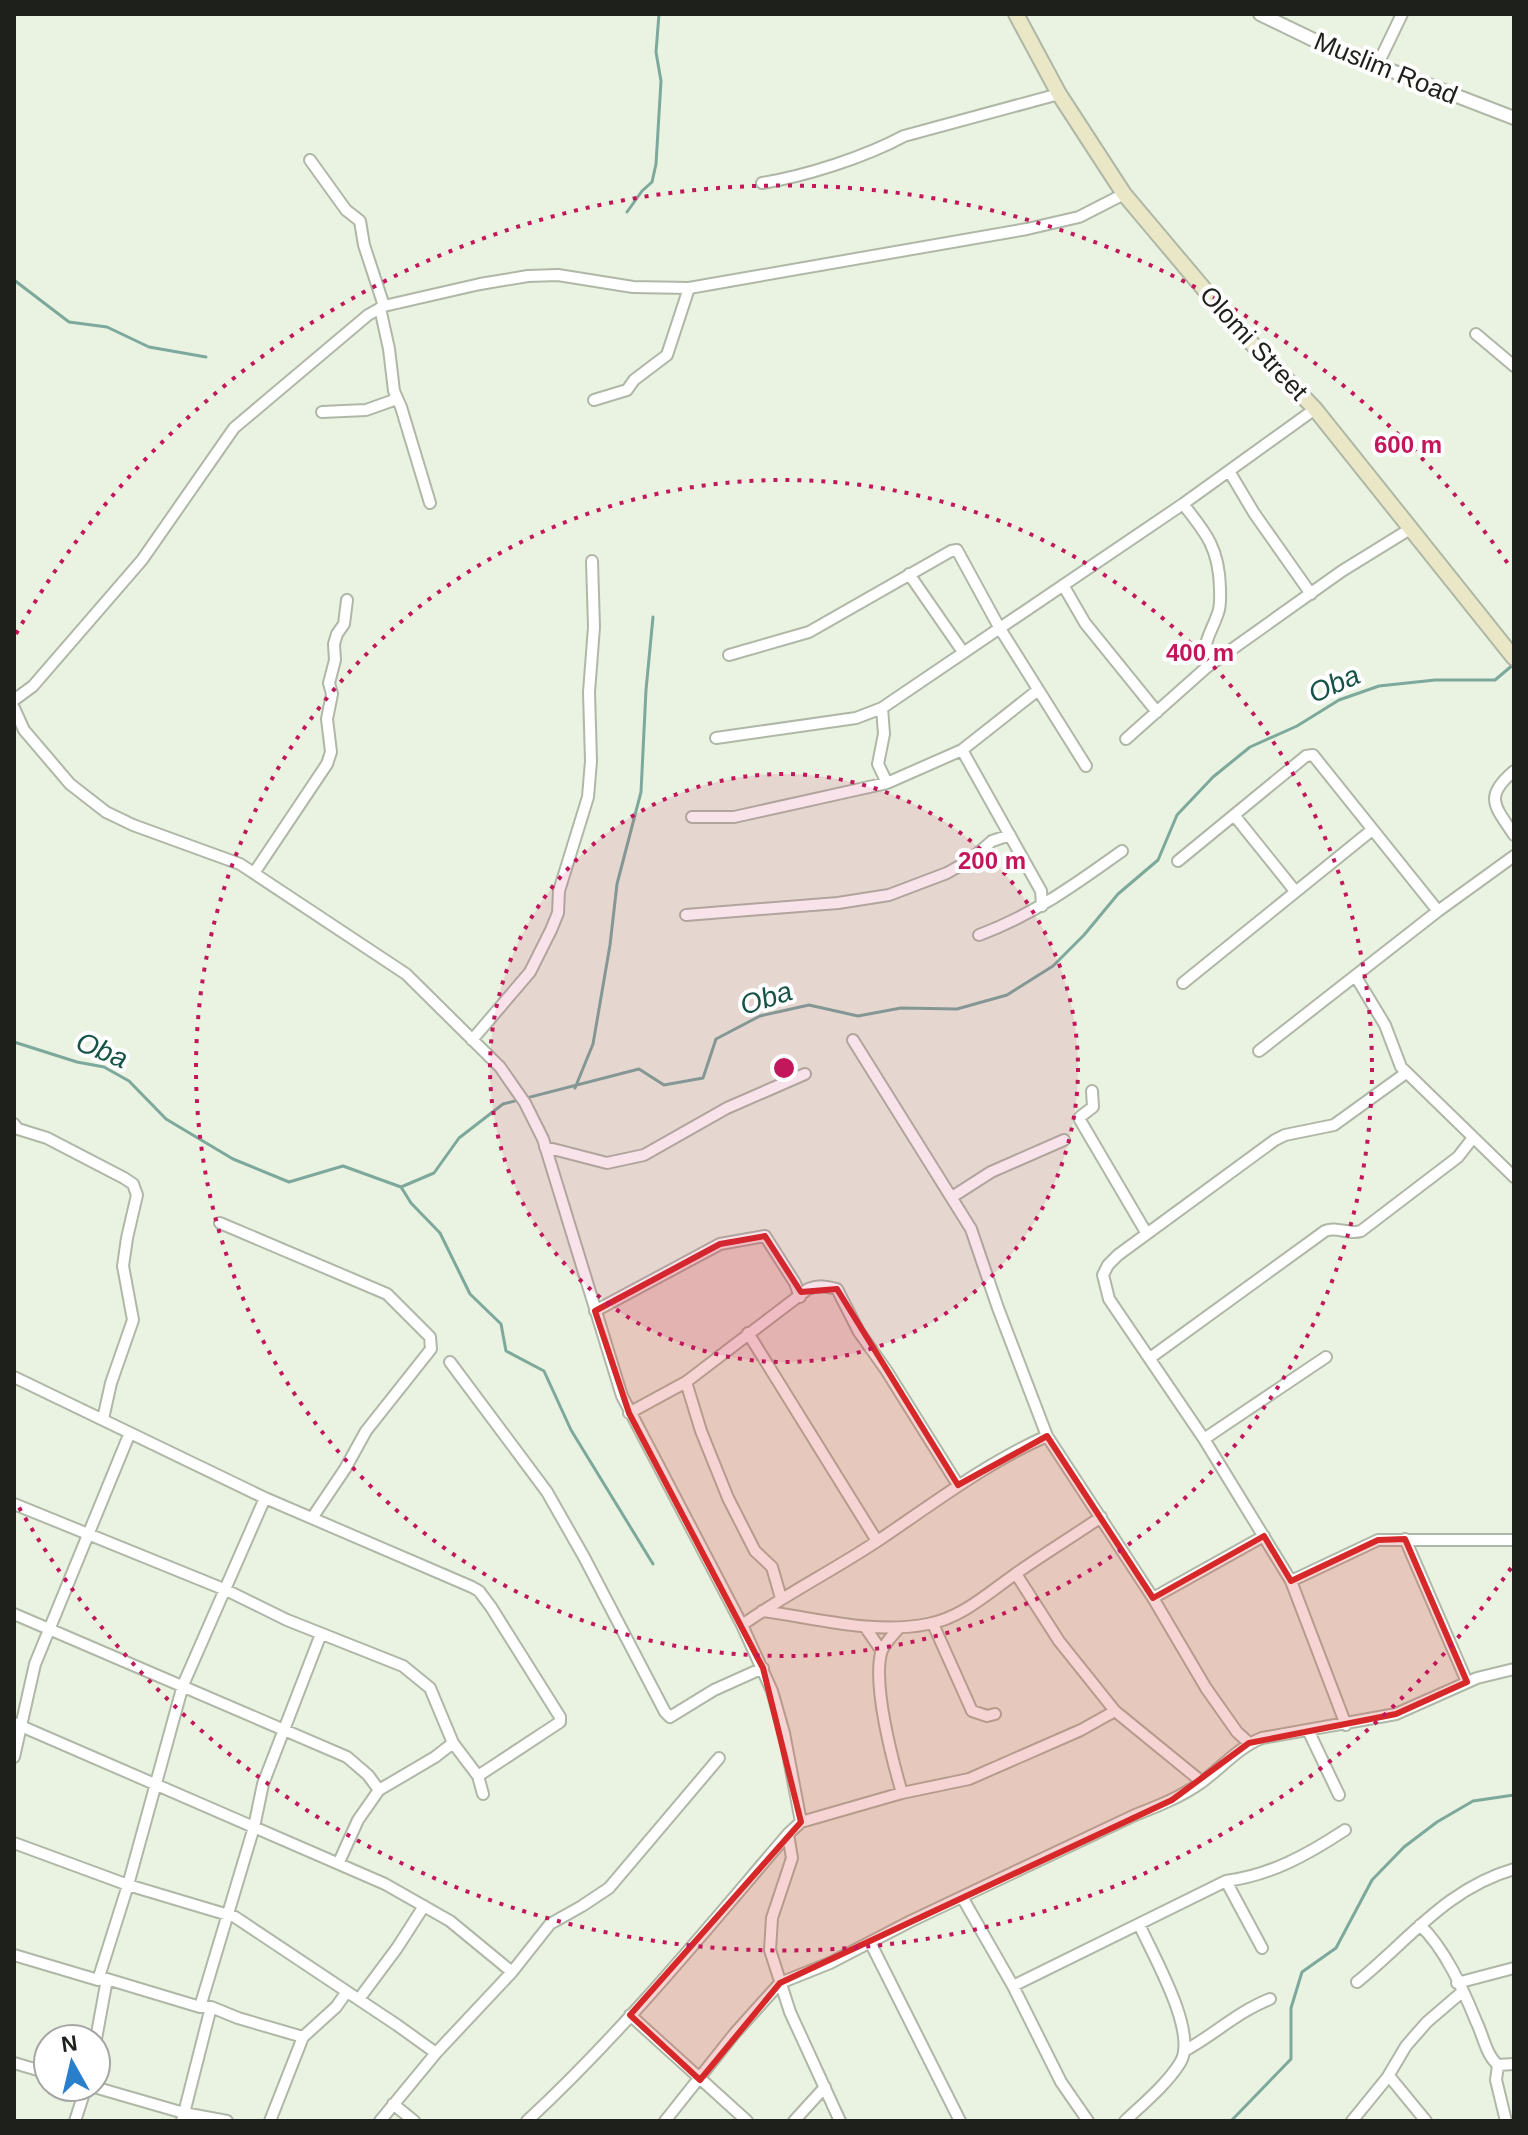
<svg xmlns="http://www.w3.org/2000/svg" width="1528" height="2135" font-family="Arial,sans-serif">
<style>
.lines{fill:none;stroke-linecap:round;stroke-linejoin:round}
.stream{stroke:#7da99d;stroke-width:3}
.minor-casing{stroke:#afb8a7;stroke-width:14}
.tertiary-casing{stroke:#afb8a7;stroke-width:16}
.secondary-casing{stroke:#afb8a7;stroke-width:18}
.minor{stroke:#fff;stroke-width:10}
.tertiary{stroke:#fff;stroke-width:12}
.secondary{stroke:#eae7c6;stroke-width:14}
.marked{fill:#d62828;fill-opacity:0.2;stroke:#d62828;stroke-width:6;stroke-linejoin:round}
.ring{fill:none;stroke:#c2185b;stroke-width:4;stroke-dasharray:4 8}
.labels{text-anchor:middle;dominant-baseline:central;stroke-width:8;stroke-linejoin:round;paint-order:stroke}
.street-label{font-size:26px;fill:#1e211b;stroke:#fff}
.water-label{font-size:28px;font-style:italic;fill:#165347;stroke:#fff}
.centre{fill:#c2185b;stroke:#fff;stroke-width:4}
.ring-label{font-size:24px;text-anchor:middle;font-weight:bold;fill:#c2185b;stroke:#fff;stroke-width:8;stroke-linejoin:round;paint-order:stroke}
</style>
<rect width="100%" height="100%" fill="#eaf2e1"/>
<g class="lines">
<path class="stream" d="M 627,212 L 642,191 L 652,182 L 656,164 L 661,81 L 656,52 L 659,14
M 14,280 L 69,322 L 107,327 L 149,347 L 206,357
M 14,1042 L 77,1062 L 104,1067 L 129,1081 L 166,1119 L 233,1159 L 289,1182 L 343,1166 L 401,1187 L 434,1173 L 459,1138 L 503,1104 L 639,1069 L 664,1085 L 703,1078 L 716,1039 L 760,1016 L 809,1005 L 858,1016 L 901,1008 L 957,1009 L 1007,995 L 1053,966 L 1084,935 L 1118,894 L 1158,860 L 1177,815 L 1213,777 L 1250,747 L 1297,726 L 1339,700 L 1379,686 L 1435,680 L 1495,680 L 1514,664
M 575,1088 L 593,1044 L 610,945 L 617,884 L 641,792 L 646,690 L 653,617
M 401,1187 L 411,1203 L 440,1233 L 470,1294 L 501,1324 L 506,1351 L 544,1371 L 571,1430 L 653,1564
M 1231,2121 L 1291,2059 L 1291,2008 L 1302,1972 L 1336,1948 L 1372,1880 L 1404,1847 L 1437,1822 L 1473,1801 L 1514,1795"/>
<defs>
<path id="minor" d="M 1377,66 L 1402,14
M 310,160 L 346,210 L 360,221 L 364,245 L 384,306
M 762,183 C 806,176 865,157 904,136 L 1059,94
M 380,308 L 389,349 L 394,391 L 401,407 L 430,503
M 1476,334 L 1514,366
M 594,400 L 627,390 L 634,380 L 667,355 L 689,288
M 322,412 L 366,410 L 397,399
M 1229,471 L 1254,513 L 1311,594
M 1183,504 C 1207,534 1219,549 1220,588 C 1220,597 1221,605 1218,613 C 1209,639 1203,637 1207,667
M 909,574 L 963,652
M 1063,585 L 1085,623 L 1157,712
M 729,655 L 809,632 L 951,551 L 957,550 L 999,627 L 1086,766
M 14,700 L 33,686 L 142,560 L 234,428 L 368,315 L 384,306 L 480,284 L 528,276 L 558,275 L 633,287 L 689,288 L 1027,229 L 1079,217 L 1124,194
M 14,708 L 24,730 L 70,784 L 106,812 L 133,825 L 240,864 L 406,974 L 500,1067 L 525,1103 L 543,1139 L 622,1396 L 742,1625 L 772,1691 L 784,1733 L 801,1822 L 788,1834 L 792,1858 L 772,1918 L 770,1950 L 790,2012 L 840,2121
M 882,708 L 884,734 L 878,764 L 887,783
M 716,738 L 856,718 L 882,708 L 1183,504 L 1315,409
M 1126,739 L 1207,667 L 1342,571 L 1410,529
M 962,750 L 1041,891 L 1042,906
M 1514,771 C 1483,797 1495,806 1514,835
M 1234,815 L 1295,891
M 692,817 L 734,817 L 887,783 L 962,750 L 1038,690
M 1178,861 L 1306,756 L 1313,755 L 1438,911
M 254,873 L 327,764 L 331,752 L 327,719 L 332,694 L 329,683 L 335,660 L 334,644 L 337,634 L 344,624 L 347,600
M 686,915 L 838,903 L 889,895 L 947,873 L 970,860 L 992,841 L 1010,835
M 979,935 C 1033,915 1076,884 1122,851
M 1356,977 L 1385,1025 L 1401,1067 L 1514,1177
M 1183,983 L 1372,830
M 472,1040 L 530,972 L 551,930 L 558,913 L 559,891 L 588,797 L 591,761 L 589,692 L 594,627 L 592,561
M 853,1040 L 971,1229 L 998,1308 L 1047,1436 L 1153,1598 L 1206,1688 L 1237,1732 L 1249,1743
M 1259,1051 L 1438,911 L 1514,856
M 1092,1091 L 1093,1107 L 1080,1117 L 1080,1120 L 1147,1234
M 14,1124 L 18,1129 L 47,1138 L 124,1178 L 133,1184 L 137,1195 L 127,1238 L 123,1266 L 133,1320 L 111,1383 L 103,1419
M 545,1147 L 607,1163 L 644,1155 L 727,1108 L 805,1074
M 952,1197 L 991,1172 L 1064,1140
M 220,1223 L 387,1294 L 430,1337 L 431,1349 L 366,1431 L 345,1469 L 312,1518
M 595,1311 L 720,1244 L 765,1236 L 795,1283 L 800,1297
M 748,1333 L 877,1541
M 1150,1358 L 1325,1231 C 1337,1226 1349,1235 1361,1231 L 1458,1157 L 1472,1139
M 450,1362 L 547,1492 L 584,1557 L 665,1712 L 670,1717 L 714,1690 L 763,1668
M 14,1377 L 265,1498 L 472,1587 L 479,1591 L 491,1607 L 560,1717 L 560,1722 L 478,1776
M 686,1382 L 701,1431 L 728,1498 L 755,1551 L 772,1567 L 781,1598
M 629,1413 L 686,1382 L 808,1289 C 819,1285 825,1286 837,1289 L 859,1332 L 886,1370 L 958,1485
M 1204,1439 L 1326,1357
M 14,1504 L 226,1590 L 287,1620 L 403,1666 L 430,1688 L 453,1743 L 478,1776 L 483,1794
M 1405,1539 L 1467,1682
M 1016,1574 L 1059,1641 L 1115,1711 L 1202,1782
M 1291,1581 L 1378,1540 L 1514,1540
M 1153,1598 L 1264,1536
M 762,1611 C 816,1618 874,1635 928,1624 C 961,1618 987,1594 1014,1575 C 1042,1555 1072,1537 1101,1517
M 14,1614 L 347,1757 L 368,1775 L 379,1790
M 933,1624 L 972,1711 L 987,1716 L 995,1714
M 742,1625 C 786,1594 834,1570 879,1540 C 934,1503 986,1463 1047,1436
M 865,1627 L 881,1650
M 899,1628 C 893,1635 883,1645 881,1653 C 873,1687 892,1759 902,1793
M 14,1723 L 385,1884 L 450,1921 L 512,1972
M 1346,1725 L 1291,1581 L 1204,1439 L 1109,1299 L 1103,1275 L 1108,1265 L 1118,1255 L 1275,1140 L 1285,1135 L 1334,1125 L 1406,1073
M 1308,1730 L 1339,1795
M 14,1757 L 35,1664 L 129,1435
M 801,1822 L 902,1793 L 969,1779 L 1081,1730 L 1115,1711
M 14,1843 L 128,1885 L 235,1917 L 397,2025 L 436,2053
M 339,1862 L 358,1820 L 379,1790 L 435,1757 L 453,1743
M 1226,1881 L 1262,1948
M 962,1897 L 1013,1986 L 1061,2082 L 1088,2121
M 1420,1925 C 1445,1949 1463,1989 1476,2021 C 1483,2035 1486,2055 1498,2065 L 1496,2080 L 1506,2121
M 871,1944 L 960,2121
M 14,1955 L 98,1980 L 107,1979 L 200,2007 L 211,2007 L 238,2018 L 303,2037
M 98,1980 L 128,1885 L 183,1685 L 265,1498
M 1357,1982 C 1410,1939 1446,1889 1514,1869
M 1457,1983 L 1514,1968
M 1013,1986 L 1226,1881 C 1271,1875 1307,1855 1345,1830
M 359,1999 L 397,1948 L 424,1906
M 200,2007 L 254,1827 L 263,1784 L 321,1634
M 630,2015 L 747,2121
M 96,2039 L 107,1979
M 1186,2050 C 1215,2034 1239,2011 1270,1999
M 14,2063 L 48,2073
M 1498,2065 L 1514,2064
M 1389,2076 L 1426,2121
M 94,2087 L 184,2113 L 227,2121
M 393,2104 L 414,2121
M 75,2121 L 86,2087
M 182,2121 L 211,2007
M 270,2121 L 303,2037 L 336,2007 L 346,1993
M 380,2121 L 436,2053 L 512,1972 L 550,1924 L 582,1906 L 609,1888 L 719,1758
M 527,2121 C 622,2033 704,1932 788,1834
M 665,2121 L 735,2033 L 780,1983 L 830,1963 L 911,1921 L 1135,1815 C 1158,1806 1181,1797 1202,1782 C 1222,1767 1239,1747 1262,1738 L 1396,1714 L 1477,1678 L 1514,1669
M 794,2121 L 825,2087
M 1125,2121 C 1144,2103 1166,2085 1180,2063 C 1199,2033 1152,1954 1139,1924
M 1352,2121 L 1387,2078 L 1406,2046 L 1427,2022 L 1462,1992"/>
<path id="tertiary" d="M 1260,14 L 1322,44 L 1514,118"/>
<path id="secondary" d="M 1016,14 L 1059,94 L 1124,194 L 1236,327 L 1315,409 L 1514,658"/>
</defs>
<use href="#minor" class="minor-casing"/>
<use href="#tertiary" class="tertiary-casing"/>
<use href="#secondary" class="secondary-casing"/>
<use href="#minor" class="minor"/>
<use href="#tertiary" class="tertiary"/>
<use href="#secondary" class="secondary"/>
</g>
<path class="marked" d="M 765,1236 L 801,1292 L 837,1289 L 958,1485 L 1047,1436 L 1153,1598 L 1264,1536 L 1291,1581 L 1378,1540 L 1405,1539 L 1467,1682 L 1396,1714 L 1249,1743 L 1172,1800 L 780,1983 L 700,2080 L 630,2015 L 801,1822 L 763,1668 L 629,1413 L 595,1311 L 720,1244 Z"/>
<circle cx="784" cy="1068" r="294" fill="#c2185b" fill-opacity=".12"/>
<g class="ring">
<circle cx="784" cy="1068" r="294"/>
<circle cx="784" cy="1068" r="588"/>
<path d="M1511 1568A882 882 0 0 1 16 1502M16 634A882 882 0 0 1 1511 568"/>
</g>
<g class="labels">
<g class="street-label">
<text transform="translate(1386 68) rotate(22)">Muslim Road</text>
<text transform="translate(1254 343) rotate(47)">Olomi Street</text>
</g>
<g class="water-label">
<text transform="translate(1334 684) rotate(-24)">Oba</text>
<text transform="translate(766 998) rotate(-18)">Oba</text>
<text transform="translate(102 1050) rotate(22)">Oba</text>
</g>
</g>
<circle cx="784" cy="1068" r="12" class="centre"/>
<g class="ring-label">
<text x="1408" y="453">600 m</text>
<text x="1200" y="661">400 m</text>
<text x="992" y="869">200 m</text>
</g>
<rect width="1528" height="2135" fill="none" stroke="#1e211b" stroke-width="32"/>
<g transform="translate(72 2063) rotate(352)"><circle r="38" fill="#ffffff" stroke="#a5a6a4" stroke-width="2"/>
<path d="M0-6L14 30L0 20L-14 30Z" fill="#2a7fcd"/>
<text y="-12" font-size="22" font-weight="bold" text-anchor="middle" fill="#1e211b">N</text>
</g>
</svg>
